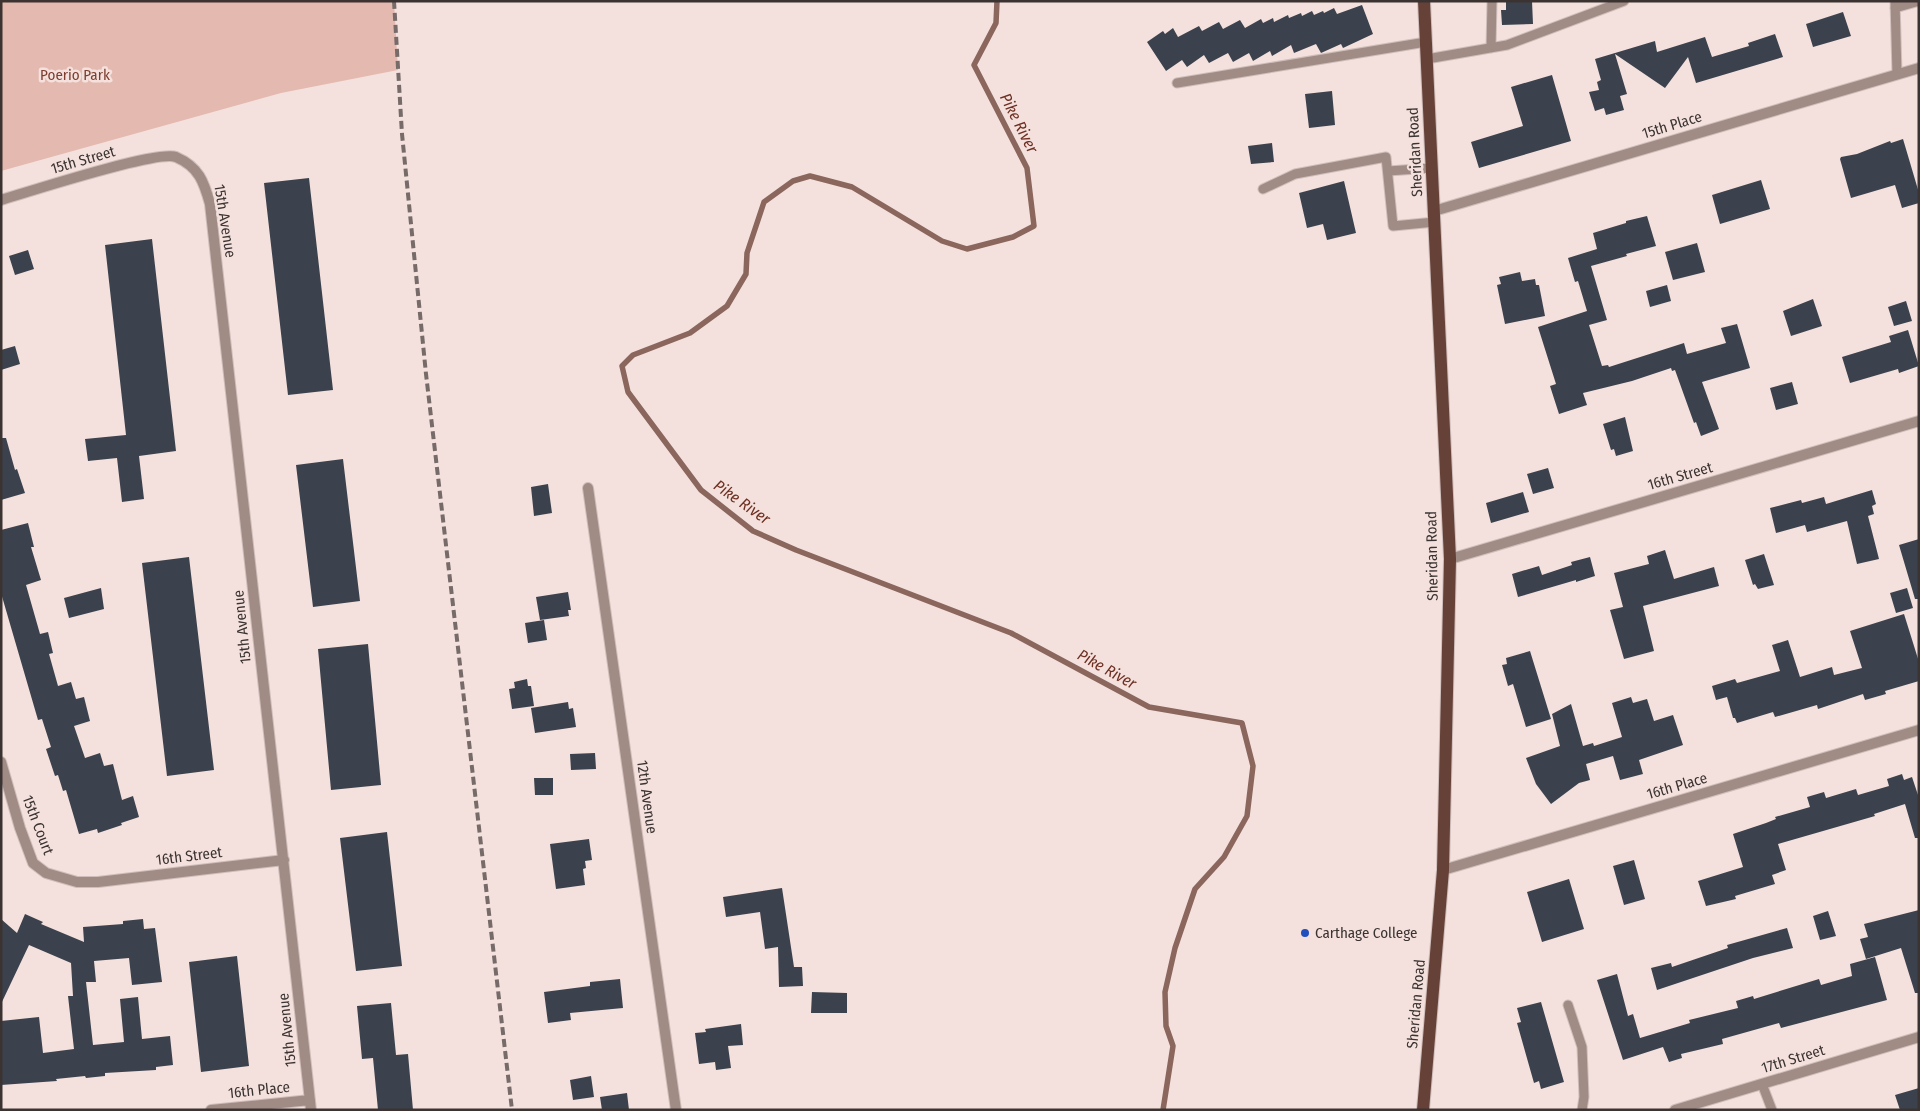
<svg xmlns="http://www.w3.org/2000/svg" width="1920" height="1111" font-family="'Fira Sans Condensed',sans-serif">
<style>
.green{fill:#e4b9af}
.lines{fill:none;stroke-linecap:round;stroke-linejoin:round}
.stream{stroke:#8a665d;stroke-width:5.5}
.building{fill:#3c424d}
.lane-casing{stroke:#cfbebb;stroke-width:11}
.street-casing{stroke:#cfbebb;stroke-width:12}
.primary-casing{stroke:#cfbebb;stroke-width:14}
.lane{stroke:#a18b85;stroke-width:9}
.street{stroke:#a18b85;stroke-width:10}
.primary{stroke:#664138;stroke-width:12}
.rail{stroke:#766b69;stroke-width:4;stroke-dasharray:8 4;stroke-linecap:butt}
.poi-dot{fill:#214fbc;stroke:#f4e1dd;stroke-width:2}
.labels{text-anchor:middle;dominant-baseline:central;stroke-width:5;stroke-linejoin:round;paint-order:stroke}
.park-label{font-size:15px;fill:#7e3e2f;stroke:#f4e1dd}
.street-label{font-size:15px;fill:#3a3331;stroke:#f4e1dd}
.poi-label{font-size:15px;fill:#3a3331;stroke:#f4e1dd;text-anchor:start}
.water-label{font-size:16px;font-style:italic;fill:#6e3022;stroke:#f4e1dd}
</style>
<rect width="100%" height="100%" fill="#f4e1dd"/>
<path class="green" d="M 1,1 L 394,1 L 398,70 L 281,93 L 1,171 Z"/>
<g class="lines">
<path class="stream" d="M 997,1 L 996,23 L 974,65 L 1027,168 L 1034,226 L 1013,237 L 967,249 L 942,241 L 852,187 L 810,176 L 793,181 L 764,202 L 747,253 L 746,274 L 727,306 L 690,333 L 633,355 L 622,366 L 628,392 L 701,490 L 753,531 L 796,550 L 1011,633 L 1149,707 L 1242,723 L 1253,766 L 1247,816 L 1224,857 L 1195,889 L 1175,948 L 1165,992 L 1166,1026 L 1173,1046 L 1163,1110"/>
</g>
<path class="building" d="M 1506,1 L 1532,1 L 1533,24 L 1502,25 L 1501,10 L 1506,10 Z
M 1362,5 L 1373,34 L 1343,48 L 1341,44 L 1321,53 L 1316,44 L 1294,53 L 1291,45 L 1272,56 L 1270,51 L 1253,61 L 1249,53 L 1233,62 L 1228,53 L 1209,63 L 1204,55 L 1187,67 L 1182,60 L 1166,71 L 1147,42 L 1163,31 L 1165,34 L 1173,28 L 1178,37 L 1199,26 L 1202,31 L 1219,22 L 1223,29 L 1240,20 L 1245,28 L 1261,19 L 1263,23 L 1273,18 L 1274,22 L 1288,15 L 1289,18 L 1301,13 L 1302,16 L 1312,11 L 1314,15 L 1323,11 L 1324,13 L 1334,8 L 1337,14 Z
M 1843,12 L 1851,36 L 1813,47 L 1806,24 Z
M 1775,34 L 1783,57 L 1696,83 L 1688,57 L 1665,88 L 1615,54 L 1627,94 L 1620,96 L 1624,110 L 1606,115 L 1604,108 L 1595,111 L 1589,92 L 1599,90 L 1597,82 L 1601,80 L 1595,59 L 1655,41 L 1657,52 L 1705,37 L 1712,57 L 1749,46 L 1748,43 Z
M 1552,75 L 1571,141 L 1479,168 L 1471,142 L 1523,126 L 1511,87 Z
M 1332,91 L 1335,125 L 1309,128 L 1305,94 Z
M 1903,139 L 1919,193 L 1919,203 L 1902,208 L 1895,185 L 1851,198 L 1840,159 L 1841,157 L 1857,154 L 1890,141 L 1891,143 Z
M 1272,143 L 1274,162 L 1251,164 L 1248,146 Z
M 309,178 L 333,390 L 288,395 L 264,183 Z
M 1761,180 L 1770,209 L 1720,224 L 1712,195 Z
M 1344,181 L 1356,233 L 1327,240 L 1323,224 L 1307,228 L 1299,193 Z
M 1647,216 L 1656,246 L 1626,254 L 1627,256 L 1591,266 L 1607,320 L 1589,325 L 1602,366 L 1608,365 L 1609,367 L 1684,343 L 1687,354 L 1726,343 L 1721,328 L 1737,324 L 1750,368 L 1702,382 L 1719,429 L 1701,436 L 1696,422 L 1694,423 L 1675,370 L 1672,371 L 1671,368 L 1632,381 L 1583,393 L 1587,405 L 1559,414 L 1550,386 L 1556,384 L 1538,327 L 1587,311 L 1578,281 L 1575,282 L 1568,258 L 1597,249 L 1593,233 L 1626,223 L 1626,221 Z
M 152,239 L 176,451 L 139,456 L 144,499 L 122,502 L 117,458 L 88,461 L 85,439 L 126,435 L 105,245 Z
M 1697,243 L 1705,272 L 1673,280 L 1665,252 Z
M 28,250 L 34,269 L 15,275 L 9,256 Z
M 1520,272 L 1522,281 L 1535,279 L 1536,285 L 1539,285 L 1545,316 L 1505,324 L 1497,285 L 1501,284 L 1499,277 Z
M 1667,285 L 1671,301 L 1650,307 L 1646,291 Z
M 1813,299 L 1822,326 L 1791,336 L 1783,311 Z
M 1906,301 L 1912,321 L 1894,326 L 1888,307 Z
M 1908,330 L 1919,366 L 1899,373 L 1898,369 L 1850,383 L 1842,357 L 1891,342 L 1889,336 Z
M 15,346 L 20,364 L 1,370 L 1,350 Z
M 1792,382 L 1798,404 L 1776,410 L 1770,388 Z
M 1625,417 L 1633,451 L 1616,456 L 1614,449 L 1611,450 L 1603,424 Z
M 1,438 L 6,438 L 15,470 L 17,469 L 25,493 L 1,500 Z
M 343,459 L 360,601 L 313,607 L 296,465 Z
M 1548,468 L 1554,488 L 1533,494 L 1527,474 Z
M 548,484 L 552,513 L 534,516 L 531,487 Z
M 1872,490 L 1876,504 L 1872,506 L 1874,514 L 1868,516 L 1879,559 L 1857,564 L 1847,521 L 1807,532 L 1805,525 L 1776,533 L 1770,508 L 1801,500 L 1802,503 L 1824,497 L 1826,504 Z
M 1523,492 L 1529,512 L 1491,523 L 1486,503 Z
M 28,523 L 34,547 L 31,547 L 41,580 L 26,585 L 40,634 L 48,632 L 53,653 L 49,654 L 58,686 L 71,682 L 76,699 L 84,697 L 90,721 L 74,726 L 85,758 L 100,753 L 104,766 L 113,764 L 122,800 L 133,796 L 139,817 L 121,823 L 122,825 L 98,833 L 97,829 L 79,834 L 66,790 L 63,791 L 58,775 L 55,776 L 46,749 L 51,747 L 42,719 L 38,720 L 1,593 L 1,530 Z
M 1919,539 L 1919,599 L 1915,599 L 1899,545 Z
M 1665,550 L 1674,579 L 1714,567 L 1719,586 L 1643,606 L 1654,651 L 1624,659 L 1610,610 L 1623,607 L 1614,573 L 1649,564 L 1647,556 Z
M 1764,554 L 1774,585 L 1758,589 L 1755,584 L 1753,585 L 1745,560 Z
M 189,557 L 214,770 L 167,776 L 142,563 Z
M 1590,557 L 1595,576 L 1576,582 L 1576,580 L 1518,597 L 1512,574 L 1539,566 L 1542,575 L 1572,565 L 1571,562 Z
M 101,588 L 104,609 L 69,618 L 64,598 Z
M 1907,588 L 1913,608 L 1896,613 L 1890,593 Z
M 568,592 L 571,610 L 568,610 L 569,616 L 540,620 L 536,597 Z
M 1904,614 L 1919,662 L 1919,681 L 1885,691 L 1886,694 L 1865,700 L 1863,694 L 1818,709 L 1817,705 L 1775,717 L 1773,712 L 1737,723 L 1735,718 L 1733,718 L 1727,697 L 1716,700 L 1712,686 L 1735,679 L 1737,683 L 1780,671 L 1772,645 L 1788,640 L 1800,677 L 1832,667 L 1834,675 L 1862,668 L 1850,631 Z
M 544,620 L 547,640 L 528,643 L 525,623 Z
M 368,644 L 381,785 L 331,790 L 318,649 Z
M 1530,651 L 1551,719 L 1526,727 L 1513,684 L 1508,686 L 1502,665 L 1507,664 L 1506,658 Z
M 527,679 L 528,686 L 531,686 L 534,706 L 512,709 L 509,689 L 515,688 L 514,682 Z
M 1631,697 L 1633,703 L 1647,699 L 1654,721 L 1673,715 L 1683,745 L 1639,760 L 1643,774 L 1620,780 L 1613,756 L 1586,764 L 1590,780 L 1579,783 L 1551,804 L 1536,784 L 1526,758 L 1560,746 L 1552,714 L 1571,704 L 1583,746 L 1593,743 L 1594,746 L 1622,737 L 1612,703 Z
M 568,702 L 569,709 L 573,708 L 576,727 L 535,733 L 531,708 Z
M 595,753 L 596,769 L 571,770 L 570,754 Z
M 1902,774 L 1904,780 L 1912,777 L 1919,798 L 1919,838 L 1915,838 L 1905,804 L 1874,814 L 1875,816 L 1778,844 L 1786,870 L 1772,875 L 1775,884 L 1735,896 L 1736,899 L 1706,906 L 1698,881 L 1743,867 L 1733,834 L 1766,823 L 1776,819 L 1775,817 L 1810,807 L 1807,797 L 1824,792 L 1826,798 L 1856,789 L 1858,795 L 1889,786 L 1887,779 Z
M 534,778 L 553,778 L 553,795 L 535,795 Z
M 387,832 L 402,966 L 356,971 L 340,838 Z
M 589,839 L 592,860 L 585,861 L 586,868 L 583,869 L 585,885 L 556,889 L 550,844 Z
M 1634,860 L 1645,899 L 1624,905 L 1613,866 Z
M 1569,879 L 1584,929 L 1542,942 L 1527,892 Z
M 782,888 L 794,967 L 802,967 L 803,986 L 779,987 L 778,947 L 765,949 L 760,912 L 726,917 L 723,897 Z
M 1919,910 L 1919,993 L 1915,993 L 1901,948 L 1866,959 L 1860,939 L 1868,937 L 1864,924 Z
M 1828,911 L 1836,936 L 1820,940 L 1813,916 Z
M 25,914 L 43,922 L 41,924 L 84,942 L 83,927 L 123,924 L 123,921 L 143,919 L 144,929 L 155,928 L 162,982 L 132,985 L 129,958 L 94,961 L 96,982 L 86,982 L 93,1045 L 124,1042 L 120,999 L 138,997 L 142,1039 L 170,1036 L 173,1065 L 156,1067 L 156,1070 L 105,1073 L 105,1076 L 86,1078 L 85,1076 L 56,1079 L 57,1081 L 1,1085 L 1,1021 L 39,1017 L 43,1053 L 74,1049 L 68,996 L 73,996 L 71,963 L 29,945 L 1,1004 L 1,919 L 17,933 Z
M 1787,928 L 1793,948 L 1753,958 L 1657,990 L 1651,968 L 1671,963 L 1672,967 L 1728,948 L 1727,945 Z
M 237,956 L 249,1066 L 201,1072 L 189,962 Z
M 1875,957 L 1887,1000 L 1781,1028 L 1779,1023 L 1722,1039 L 1723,1044 L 1681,1054 L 1682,1058 L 1669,1062 L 1663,1047 L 1623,1060 L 1597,980 L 1617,974 L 1628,1016 L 1633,1014 L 1640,1038 L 1690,1023 L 1689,1020 L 1738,1008 L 1736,1001 L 1753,996 L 1754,999 L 1819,979 L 1821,985 L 1852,976 L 1850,964 Z
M 620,979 L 623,1008 L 570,1013 L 571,1020 L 548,1023 L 544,992 L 590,986 L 590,982 Z
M 812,992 L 847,993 L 847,1013 L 811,1013 Z
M 1541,1002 L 1564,1082 L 1541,1089 L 1539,1081 L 1534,1083 L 1517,1023 L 1521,1022 L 1517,1008 Z
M 391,1003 L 396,1055 L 408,1054 L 413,1110 L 378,1110 L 373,1058 L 362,1059 L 357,1006 Z
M 741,1024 L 743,1045 L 728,1046 L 731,1068 L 716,1070 L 715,1062 L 699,1064 L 695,1033 L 706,1032 L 705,1029 Z
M 591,1076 L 594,1097 L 573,1100 L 570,1080 Z
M 1919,1088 L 1919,1110 L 1900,1110 L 1895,1095 Z
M 627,1093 L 629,1110 L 602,1110 L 600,1097 Z"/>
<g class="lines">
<defs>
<path id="lane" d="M 1895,1 L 1897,74
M 1895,8 L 1919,1
M 1491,48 L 1492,1
M 1427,59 L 1507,45 L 1624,1
M 1177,83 L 1426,42
M 1388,171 L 1432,168
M 1263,189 L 1295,174 L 1386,157 L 1393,226 L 1435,222
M 1568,1005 L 1582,1047 L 1584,1097 L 1582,1110
M 1762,1084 L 1772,1110"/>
<path id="street" d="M 1,200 C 28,192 157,150 176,157 C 199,167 204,182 210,204 L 311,1110
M 1434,211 L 1919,68
M 588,488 L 676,1110
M 1450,559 L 1919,421
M 1,762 L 20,828 L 33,863 L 46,873 L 77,882 L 98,882 L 284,860
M 1443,870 L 1919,730
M 211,1110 L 310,1100
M 1675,1110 L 1919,1037"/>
<path id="primary" d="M 1423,1110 L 1443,870 L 1450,559 L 1424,1"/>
</defs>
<use href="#lane" class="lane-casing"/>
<use href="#street" class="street-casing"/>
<use href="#primary" class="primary-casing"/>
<use href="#lane" class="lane"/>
<use href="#street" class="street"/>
<use href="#primary" class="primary"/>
<path class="rail" d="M 394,1 L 402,134 L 426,374 L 512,1110"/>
</g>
<circle class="poi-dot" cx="1305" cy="933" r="5"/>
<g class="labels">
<g class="park-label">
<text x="75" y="75">Poerio Park</text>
</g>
<g class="street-label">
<text transform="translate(1672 125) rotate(-17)">15th Place</text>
<text transform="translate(1415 152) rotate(-93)">Sheridan Road</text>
<text transform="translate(83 160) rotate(-16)">15th Street</text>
<text transform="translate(225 221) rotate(81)">15th Avenue</text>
<text transform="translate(1680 476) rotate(-16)">16th Street</text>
<text transform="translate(1432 556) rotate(-91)">Sheridan Road</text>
<text transform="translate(242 627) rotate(-96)">15th Avenue</text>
<text transform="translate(1677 786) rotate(-16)">16th Place</text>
<text transform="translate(647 797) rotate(82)">12th Avenue</text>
<text transform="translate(38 825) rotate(69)">15th Court</text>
<text transform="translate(189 856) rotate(-7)">16th Street</text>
<text transform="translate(1416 1004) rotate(-85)">Sheridan Road</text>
<text transform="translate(287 1030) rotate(-96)">15th Avenue</text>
<text transform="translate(1793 1059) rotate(-17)">17th Street</text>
<text transform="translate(259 1090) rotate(-6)">16th Place</text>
</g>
<g class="poi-label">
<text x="1315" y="933">Carthage College</text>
</g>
<g class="water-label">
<text transform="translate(1019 123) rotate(63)">Pike River</text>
<text transform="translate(742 502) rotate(35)">Pike River</text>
<text transform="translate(1107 669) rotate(29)">Pike River</text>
</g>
</g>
<rect width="1920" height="1111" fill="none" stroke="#3a3331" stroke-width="5"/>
</svg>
